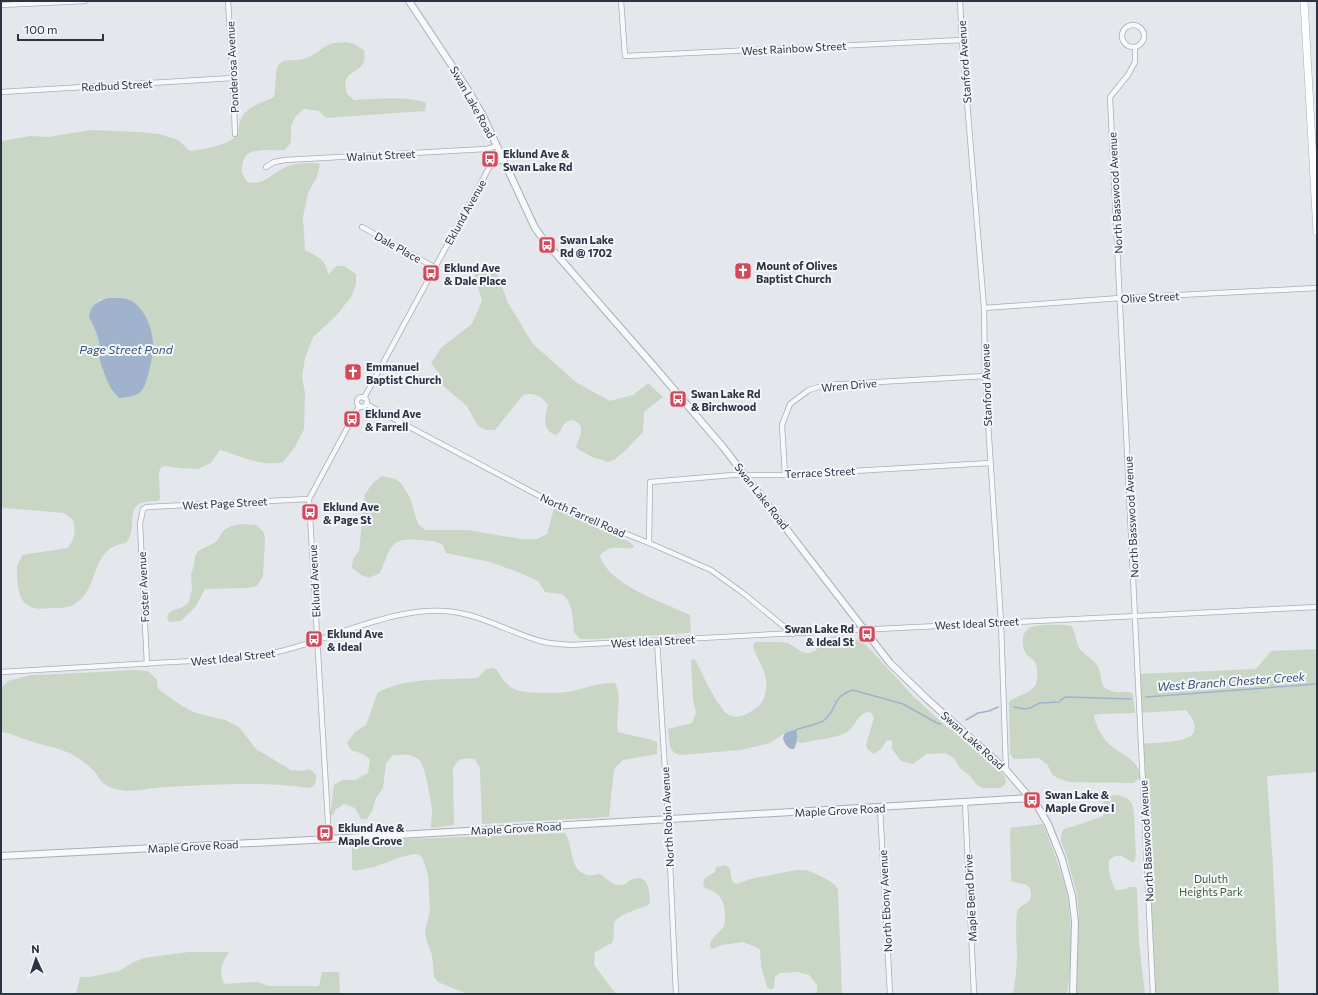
<svg xmlns="http://www.w3.org/2000/svg" width="1318" height="995" font-family="Commissioner,sans-serif">
<style>
.green{fill:#c9d6c5;fill-rule:evenodd}
.water{fill:#9fb4cc}
.lines{fill:none;stroke-linecap:round;stroke-linejoin:round}
.stream{stroke:#9fb4cc;stroke-width:1.5}
.minor-casing{stroke:#a9aeb7;stroke-width:6}
.tertiary-casing{stroke:#a9aeb7;stroke-width:8}
.secondary-casing{stroke:#a9aeb7;stroke-width:8}
.minor{stroke:#f7f8fa;stroke-width:4.5}
.tertiary{stroke:#f7f8fa;stroke-width:6}
.secondary{stroke:#fff;stroke-width:7}
.labels{text-anchor:middle;dominant-baseline:central;stroke-width:4;stroke-linejoin:round;paint-order:stroke}
.street-label{font-size:11px;fill:#2b3445;stroke:#f4f6f9}
.poi-label{font-size:11px;font-weight:bold;fill:#2b3445;stroke:#f4f6f9;text-anchor:start}
.park-label{font-size:11px;fill:#3f6138;stroke:#f4f6f9}
.water-label{font-size:12px;font-style:italic;fill:#34527a;stroke:#f4f6f9}
</style>
<rect width="100%" height="100%" fill="#e4e7ec"/>
<path class="green" d="M 346,42 L 354,44 L 364,50 C 369,79 338,64 347,94 L 354,100 C 378,99 402,96 425,102 L 426,105 L 425,111 L 326,118 L 319,111 L 304,109 L 296,116 L 291,126 L 291,142 L 285,150 C 274,151 251,147 245,157 C 242,161 242,168 242,173 L 247,182 C 263,187 273,172 286,167 C 294,163 312,162 320,164 L 317,177 L 308,193 L 303,217 L 305,250 C 317,256 327,260 328,275 L 336,266 L 344,266 L 356,274 L 356,284 L 351,297 L 336,316 L 313,337 L 305,358 L 302,377 L 305,393 L 304,429 L 295,447 L 283,462 C 261,467 241,456 220,450 L 211,463 L 198,469 L 180,468 L 165,466 L 161,467 L 159,472 L 160,499 L 158,501 C 118,500 141,525 126,543 C 89,548 101,587 76,603 C 69,608 60,608 52,608 C 44,609 33,610 26,604 C 18,599 16,575 17,567 C 18,563 21,559 22,555 L 68,548 C 75,537 76,533 73,520 L 64,513 L 5,508 L 1,509 L 1,141 L 30,136 L 49,137 L 90,130 L 139,132 L 159,134 L 178,140 L 190,151 C 202,149 227,146 235,137 C 239,133 238,127 240,122 C 244,107 262,103 274,97 C 276,89 275,71 278,66 C 283,57 295,62 303,59 C 315,56 321,48 330,44 C 334,42 341,43 346,42 ZM 108,298 L 122,299 L 137,395 L 132,396 L 103,367 L 98,352 L 99,343 L 98,337 L 94,327 L 89,317 L 99,300 Z
M 494,266 L 508,303 L 533,344 L 577,383 L 610,401 L 633,395 L 648,383 L 663,397 L 644,412 L 643,432 L 627,449 L 614,460 L 608,462 L 602,460 L 592,457 L 578,449 L 576,447 C 578,439 587,427 575,421 C 572,420 569,420 566,422 C 561,426 562,432 556,435 C 541,430 545,417 548,405 C 542,396 534,392 523,395 L 495,430 L 486,430 L 478,426 L 467,406 L 442,385 L 439,373 L 431,363 L 442,347 L 472,324 L 482,301 L 473,270 Z
M 382,476 L 395,479 L 401,483 L 410,498 L 418,524 L 425,530 L 468,530 L 521,539 L 537,539 L 547,534 L 554,508 L 628,541 L 634,546 L 633,548 C 619,550 610,543 600,556 C 608,585 665,603 690,615 L 691,630 L 689,633 L 600,639 L 580,639 L 574,632 L 572,612 L 568,600 L 562,594 L 545,592 L 538,581 L 518,572 L 490,562 L 446,553 L 443,545 C 434,540 430,541 420,540 C 388,537 391,549 380,573 L 369,578 L 361,575 L 352,568 L 353,559 L 359,551 L 365,494 L 373,483 Z
M 244,524 L 256,525 L 263,531 L 265,539 L 263,576 L 257,586 L 248,588 L 205,589 L 196,606 L 181,621 L 169,622 L 167,616 L 171,611 L 183,607 L 189,602 L 192,589 L 191,575 L 194,565 L 195,556 L 198,551 L 216,542 L 224,530 L 231,526 Z
M 1065,625 C 1066,625 1071,626 1071,626 C 1075,628 1076,644 1080,649 C 1085,656 1096,660 1099,669 C 1102,677 1099,686 1109,690 C 1118,695 1124,689 1133,694 L 1135,713 L 1099,714 L 1095,715 L 1094,717 C 1097,727 1101,736 1109,744 C 1120,754 1139,759 1140,777 L 1134,783 L 1069,782 L 1057,778 L 1052,774 L 1047,764 L 1038,758 L 1014,759 L 1010,754 L 1009,702 C 1016,695 1028,695 1035,686 C 1038,682 1038,667 1035,662 C 1033,659 1028,657 1026,654 C 1021,646 1021,631 1031,627 C 1042,624 1055,625 1065,625 Z
M 840,635 L 858,640 L 866,645 L 914,697 L 948,728 L 958,733 L 1002,773 L 1005,777 L 1006,782 L 1005,784 L 1001,788 L 983,788 L 977,785 L 970,776 L 960,768 L 954,758 L 945,753 L 926,754 L 913,764 L 901,761 L 892,749 L 892,741 L 887,740 L 882,748 L 874,754 L 868,750 L 866,745 L 874,718 L 872,714 L 869,712 C 857,713 856,727 847,732 C 836,739 816,739 803,743 L 799,743 L 796,740 L 797,734 L 794,730 L 785,733 L 770,743 L 741,750 L 680,755 C 667,752 670,741 668,729 L 692,723 L 696,712 L 693,700 L 691,660 L 695,659 C 701,671 719,712 731,716 C 741,719 749,713 756,708 C 765,702 767,691 766,680 C 765,668 756,658 753,646 L 755,642 L 782,642 L 788,643 L 802,652 L 808,653 L 815,651 L 824,639 Z
M 1317,649 L 1317,772 L 1267,776 L 1273,868 L 1279,994 L 1153,994 L 1142,744 C 1163,741 1216,746 1186,710 L 1140,713 L 1138,674 L 1256,669 L 1271,651 Z
M 491,668 L 496,669 C 501,676 505,685 514,689 C 523,694 562,694 572,691 C 586,688 600,682 615,683 C 623,697 615,717 618,732 C 631,736 645,737 657,742 L 657,754 L 623,760 L 614,769 L 609,817 L 482,824 L 480,768 L 475,759 C 463,758 459,758 453,768 L 454,825 L 431,828 C 431,822 432,816 432,809 C 431,801 425,766 420,761 C 414,753 402,755 393,755 L 386,763 L 383,788 L 376,798 L 372,811 L 367,819 L 361,819 L 355,808 L 344,804 L 335,810 L 333,815 L 330,815 L 334,785 L 342,780 L 355,780 L 368,773 L 370,759 L 363,754 L 351,750 L 347,743 L 355,732 L 366,725 L 378,692 C 409,677 444,680 478,678 L 485,670 Z
M 134,670 L 148,671 L 157,680 L 158,689 L 182,706 L 196,713 L 225,720 L 239,727 L 256,749 L 291,770 L 302,771 L 310,769 L 316,775 C 316,782 316,786 309,788 C 262,781 214,785 166,787 C 149,788 128,794 112,788 C 99,783 100,777 93,770 C 89,766 83,761 78,758 C 63,748 44,746 27,740 C 17,737 12,733 1,732 L 1,688 L 8,681 L 31,675 L 61,674 Z
M 1113,795 C 1120,795 1129,797 1132,804 C 1135,809 1135,847 1136,855 L 1135,860 L 1133,863 C 1124,857 1119,852 1109,860 C 1108,870 1111,882 1116,890 L 1126,889 L 1129,887 L 1136,887 L 1137,890 L 1139,943 L 1145,994 L 1077,994 L 1079,914 L 1077,895 L 1067,857 L 1061,841 L 1061,835 L 1063,830 L 1066,828 L 1075,826 L 1103,816 C 1106,805 1098,799 1113,795 Z
M 1043,824 C 1051,844 1059,865 1065,886 C 1073,917 1072,962 1067,994 L 1013,994 C 1015,982 1017,969 1017,957 C 1017,942 1015,928 1017,913 C 1019,902 1035,906 1030,889 C 1028,882 1016,885 1011,880 L 1010,832 L 1011,828 L 1015,827 Z
M 565,833 C 574,845 568,870 587,875 C 592,876 595,874 600,874 C 607,878 612,886 622,885 C 627,885 628,880 633,879 C 649,874 649,891 650,902 L 647,906 C 638,909 616,915 614,924 C 613,930 615,936 612,943 L 595,952 L 594,965 L 616,994 L 467,994 L 438,982 L 434,977 L 432,955 L 426,939 L 425,931 L 430,911 L 428,875 L 423,859 L 420,855 L 415,854 L 401,857 L 374,867 L 355,871 L 352,869 L 352,847 L 355,841 Z
M 726,865 L 730,869 L 732,881 L 737,884 L 750,879 L 796,870 L 806,870 L 816,874 L 830,881 L 835,885 L 838,889 L 838,893 L 842,994 L 813,994 L 817,991 L 817,985 L 809,975 L 798,972 L 780,973 L 775,977 L 774,987 L 772,989 L 770,989 L 767,987 L 761,967 L 760,950 L 758,948 L 743,942 L 722,945 L 712,949 L 710,947 C 710,937 719,934 724,926 C 725,923 725,920 725,917 C 725,901 721,893 705,888 L 703,883 L 705,878 L 715,872 L 716,867 Z
M 189,952 L 229,952 C 221,963 219,971 224,984 L 258,982 L 269,986 L 319,986 L 322,972 L 339,972 L 340,994 L 76,994 L 80,977 L 89,977 L 119,971 L 130,964 L 143,958 Z"/>
<path class="water" d="M 108,298 C 115,298 125,297 132,301 C 146,310 154,332 153,348 C 153,357 150,366 148,375 C 146,382 144,390 138,394 C 133,397 125,397 119,398 C 117,396 115,393 113,391 C 108,385 99,360 98,352 C 98,349 100,346 99,343 C 98,334 93,325 89,317 C 90,306 97,301 108,298 Z
M 794,730 L 796,730 C 798,736 797,744 794,749 C 788,750 784,743 783,738 L 785,733 Z"/>
<g class="lines">
<path class="stream" d="M 1146,697 L 1317,684
M 1014,707 L 1025,709 L 1030,708 L 1040,703 L 1059,702 L 1062,699 L 1066,697 L 1131,699
M 966,720 L 978,713 L 989,711 L 998,707
M 796,730 C 803,727 816,725 823,721 C 838,711 830,697 853,690 L 903,704 L 937,723 L 941,724"/>
<defs>
<path id="minor" d="M 228,1 L 233,78 L 235,134
M 621,1 L 625,56 L 962,40
M 960,1 L 962,40 L 984,308 L 985,376 L 1001,622 L 1006,770
M 1,5 L 85,1
M1122 36a11 11 0 1 1 22 0a11 11 0 1 1-22 0Z
M 1135,48 L 1135,62 L 1128,75 L 1110,97 L 1153,994
M 1,92 L 233,78
M 266,167 L 274,162 L 285,160 L 486,149 L 497,146
M 362,227 L 434,267
M 984,308 L 1120,298 L 1317,288
M357 402a5 5 0 1 1 10 0a5 5 0 1 1-10 0Z
M 364,398 L 490,166 L 503,159
M 366,404 L 566,510 L 649,543 L 711,570 L 743,593 L 793,634
M 785,475 L 782,425 L 790,404 L 809,390 L 825,385 L 985,376
M 649,543 L 650,482 L 733,475 L 785,475 L 990,463
M 657,640 L 668,819 L 676,994
M 147,664 L 140,524 L 143,509 L 147,507 L 309,499
M 1,672 C 52,669 104,666 155,663 C 189,661 223,660 257,656 C 320,647 391,603 454,612 C 483,616 512,633 540,641 L 549,643 L 570,645 C 819,632 1068,618 1317,607
M 965,802 L 974,994
M 880,807 L 890,994
M 329,839 L 309,499 L 359,406"/>
<path id="tertiary" d="M 409,1 L 468,90 L 483,116 L 535,228 L 543,239 L 653,365 L 723,447 L 890,663 L 927,699 L 1006,770 L 1038,807 L 1048,824 L 1062,859 L 1072,896 L 1075,922 L 1073,994
M 1,856 L 329,839 L 1031,798"/>
<path id="secondary" d="M 1304,1 L 1317,232"/>
</defs>
<use href="#minor" class="minor-casing"/>
<use href="#tertiary" class="tertiary-casing"/>
<use href="#secondary" class="secondary-casing"/>
<use href="#minor" class="minor"/>
<use href="#tertiary" class="tertiary"/>
<use href="#secondary" class="secondary"/>
</g>
<defs>
<symbol id="bus-square" viewBox="-11 -11 22 22"><rect x="-9" y="-9" width="18" height="18" rx="4" fill="#d1495b" stroke="#f4f6f9"/><path d="M-5-6H5V4H4V6H2V4H-2V6H-4V4H-5ZM-3.5-4V0h7V-4ZM-3.5 1.2v1.5H-2V1.2ZM2 1.2v1.5H3.5V1.2Z" fill="#fff"/></symbol>
<symbol id="church-square" viewBox="-11 -11 22 22"><rect x="-9" y="-9" width="18" height="18" rx="4" fill="#d1495b" stroke="#f4f6f9"/><path d="M-1.2-6h2.4v3.5h3.3v2.4h-3.3V6h-2.4V-.1h-3.3v-2.4h3.3Z" fill="#fff"/></symbol>
</defs>
<g fill-rule="evenodd">
<use href="#bus-square" x="480" y="149" width="20" height="20"/>
<use href="#bus-square" x="537" y="235" width="20" height="20"/>
<use href="#church-square" x="733" y="261" width="20" height="20"/>
<use href="#bus-square" x="421" y="263" width="20" height="20"/>
<use href="#church-square" x="343" y="362" width="20" height="20"/>
<use href="#bus-square" x="668" y="389" width="20" height="20"/>
<use href="#bus-square" x="342" y="409" width="20" height="20"/>
<use href="#bus-square" x="300" y="502" width="20" height="20"/>
<use href="#bus-square" x="857" y="624" width="20" height="20"/>
<use href="#bus-square" x="304" y="629" width="20" height="20"/>
<use href="#bus-square" x="1022" y="790" width="20" height="20"/>
<use href="#bus-square" x="315" y="823" width="20" height="20"/>
</g>
<g class="labels">
<g class="street-label">
<text transform="translate(794 48) rotate(-3)">West Rainbow Street</text>
<text transform="translate(964 62) rotate(-94)">Stanford Avenue</text>
<text transform="translate(232 67) rotate(-93)">Ponderosa Avenue</text>
<text transform="translate(117 85) rotate(-3)">Redbud Street</text>
<text transform="translate(473 102) rotate(61)">Swan Lake Road</text>
<text transform="translate(381 155) rotate(-3)">Walnut Street</text>
<text transform="translate(1115 193) rotate(-93)">North Basswood Avenue</text>
<text transform="translate(465 212) rotate(-61)">Eklund Avenue</text>
<text transform="translate(398 247) rotate(29)">Dale Place</text>
<text transform="translate(1150 297) rotate(-3)">Olive Street</text>
<text transform="translate(849 385) rotate(-5)">Wren Drive</text>
<text transform="translate(986 385) rotate(-92)">Stanford Avenue</text>
<text transform="translate(820 472) rotate(-3)">Terrace Street</text>
<text transform="translate(762 496) rotate(52)">Swan Lake Road</text>
<text transform="translate(225 503) rotate(-3)">West Page Street</text>
<text transform="translate(583 515) rotate(24)">North Farrell Road</text>
<text transform="translate(1131 517) rotate(-93)">North Basswood Avenue</text>
<text transform="translate(314 581) rotate(-93)">Eklund Avenue</text>
<text transform="translate(143 587) rotate(-93)">Foster Avenue</text>
<text transform="translate(977 623) rotate(-3)">West Ideal Street</text>
<text transform="translate(653 641) rotate(-3)">West Ideal Street</text>
<text transform="translate(233 657) rotate(-6)">West Ideal Street</text>
<text transform="translate(973 740) rotate(42)">Swan Lake Road</text>
<text transform="translate(840 810) rotate(-3)">Maple Grove Road</text>
<text transform="translate(667 817) rotate(-93)">North Robin Avenue</text>
<text transform="translate(516 828) rotate(-3)">Maple Grove Road</text>
<text transform="translate(1146 841) rotate(-93)">North Basswood Avenue</text>
<text transform="translate(193 846) rotate(-3)">Maple Grove Road</text>
<text transform="translate(970 898) rotate(-93)">Maple Bend Drive</text>
<text transform="translate(885 901) rotate(-93)">North Ebony Avenue</text>
</g>
<g class="poi-label">
<text x="503" y="153">Eklund Ave &amp;<tspan x="503" dy="13">Swan Lake Rd</tspan></text>
<text x="560" y="239">Swan Lake<tspan x="560" dy="13">Rd @ 1702</tspan></text>
<text x="756" y="265">Mount of Olives<tspan x="756" dy="13">Baptist Church</tspan></text>
<text x="444" y="267">Eklund Ave<tspan x="444" dy="13">&amp; Dale Place</tspan></text>
<text x="366" y="366">Emmanuel<tspan x="366" dy="13">Baptist Church</tspan></text>
<text x="691" y="393">Swan Lake Rd<tspan x="691" dy="13">&amp; Birchwood</tspan></text>
<text x="365" y="413">Eklund Ave<tspan x="365" dy="13">&amp; Farrell</tspan></text>
<text x="323" y="506">Eklund Ave<tspan x="323" dy="13">&amp; Page St</tspan></text>
<text x="854" y="628" text-anchor="end">Swan Lake Rd<tspan x="854" dy="13">&amp; Ideal St</tspan></text>
<text x="327" y="633">Eklund Ave<tspan x="327" dy="13">&amp; Ideal</tspan></text>
<text x="1045" y="794">Swan Lake &amp;<tspan x="1045" dy="13">Maple Grove I</tspan></text>
<text x="338" y="827">Eklund Ave &amp;<tspan x="338" dy="13">Maple Grove</tspan></text>
</g>
<g class="park-label">
<text x="1211" y="878">Duluth<tspan x="1211" dy="13">Heights Park</tspan></text>
</g>
<g class="water-label">
<text x="126" y="349">Page Street Pond</text>
<text transform="translate(1231 681) rotate(-4)">West Branch Chester Creek</text>
</g>
</g>
<rect width="1318" height="995" fill="none" stroke="#2b3445" stroke-width="4"/>
<g transform="translate(36 959) rotate(357)" stroke="#f4f6f9" stroke-width="3" paint-order="stroke">
<path d="M0-3L7 15L0 10L-7 15Z" fill="#2b3445"/>
<text y="-6" font-size="11" font-weight="bold" text-anchor="middle" fill="#2b3445">N</text>
</g>
<path d="M18 34v6h85v-6" fill="none" stroke="#2b3445" stroke-width="2"/>
<text x="24" y="34" font-size="12" fill="#2b3445" stroke="#f4f6f9" stroke-width="3" paint-order="stroke">100 m</text>
</svg>
